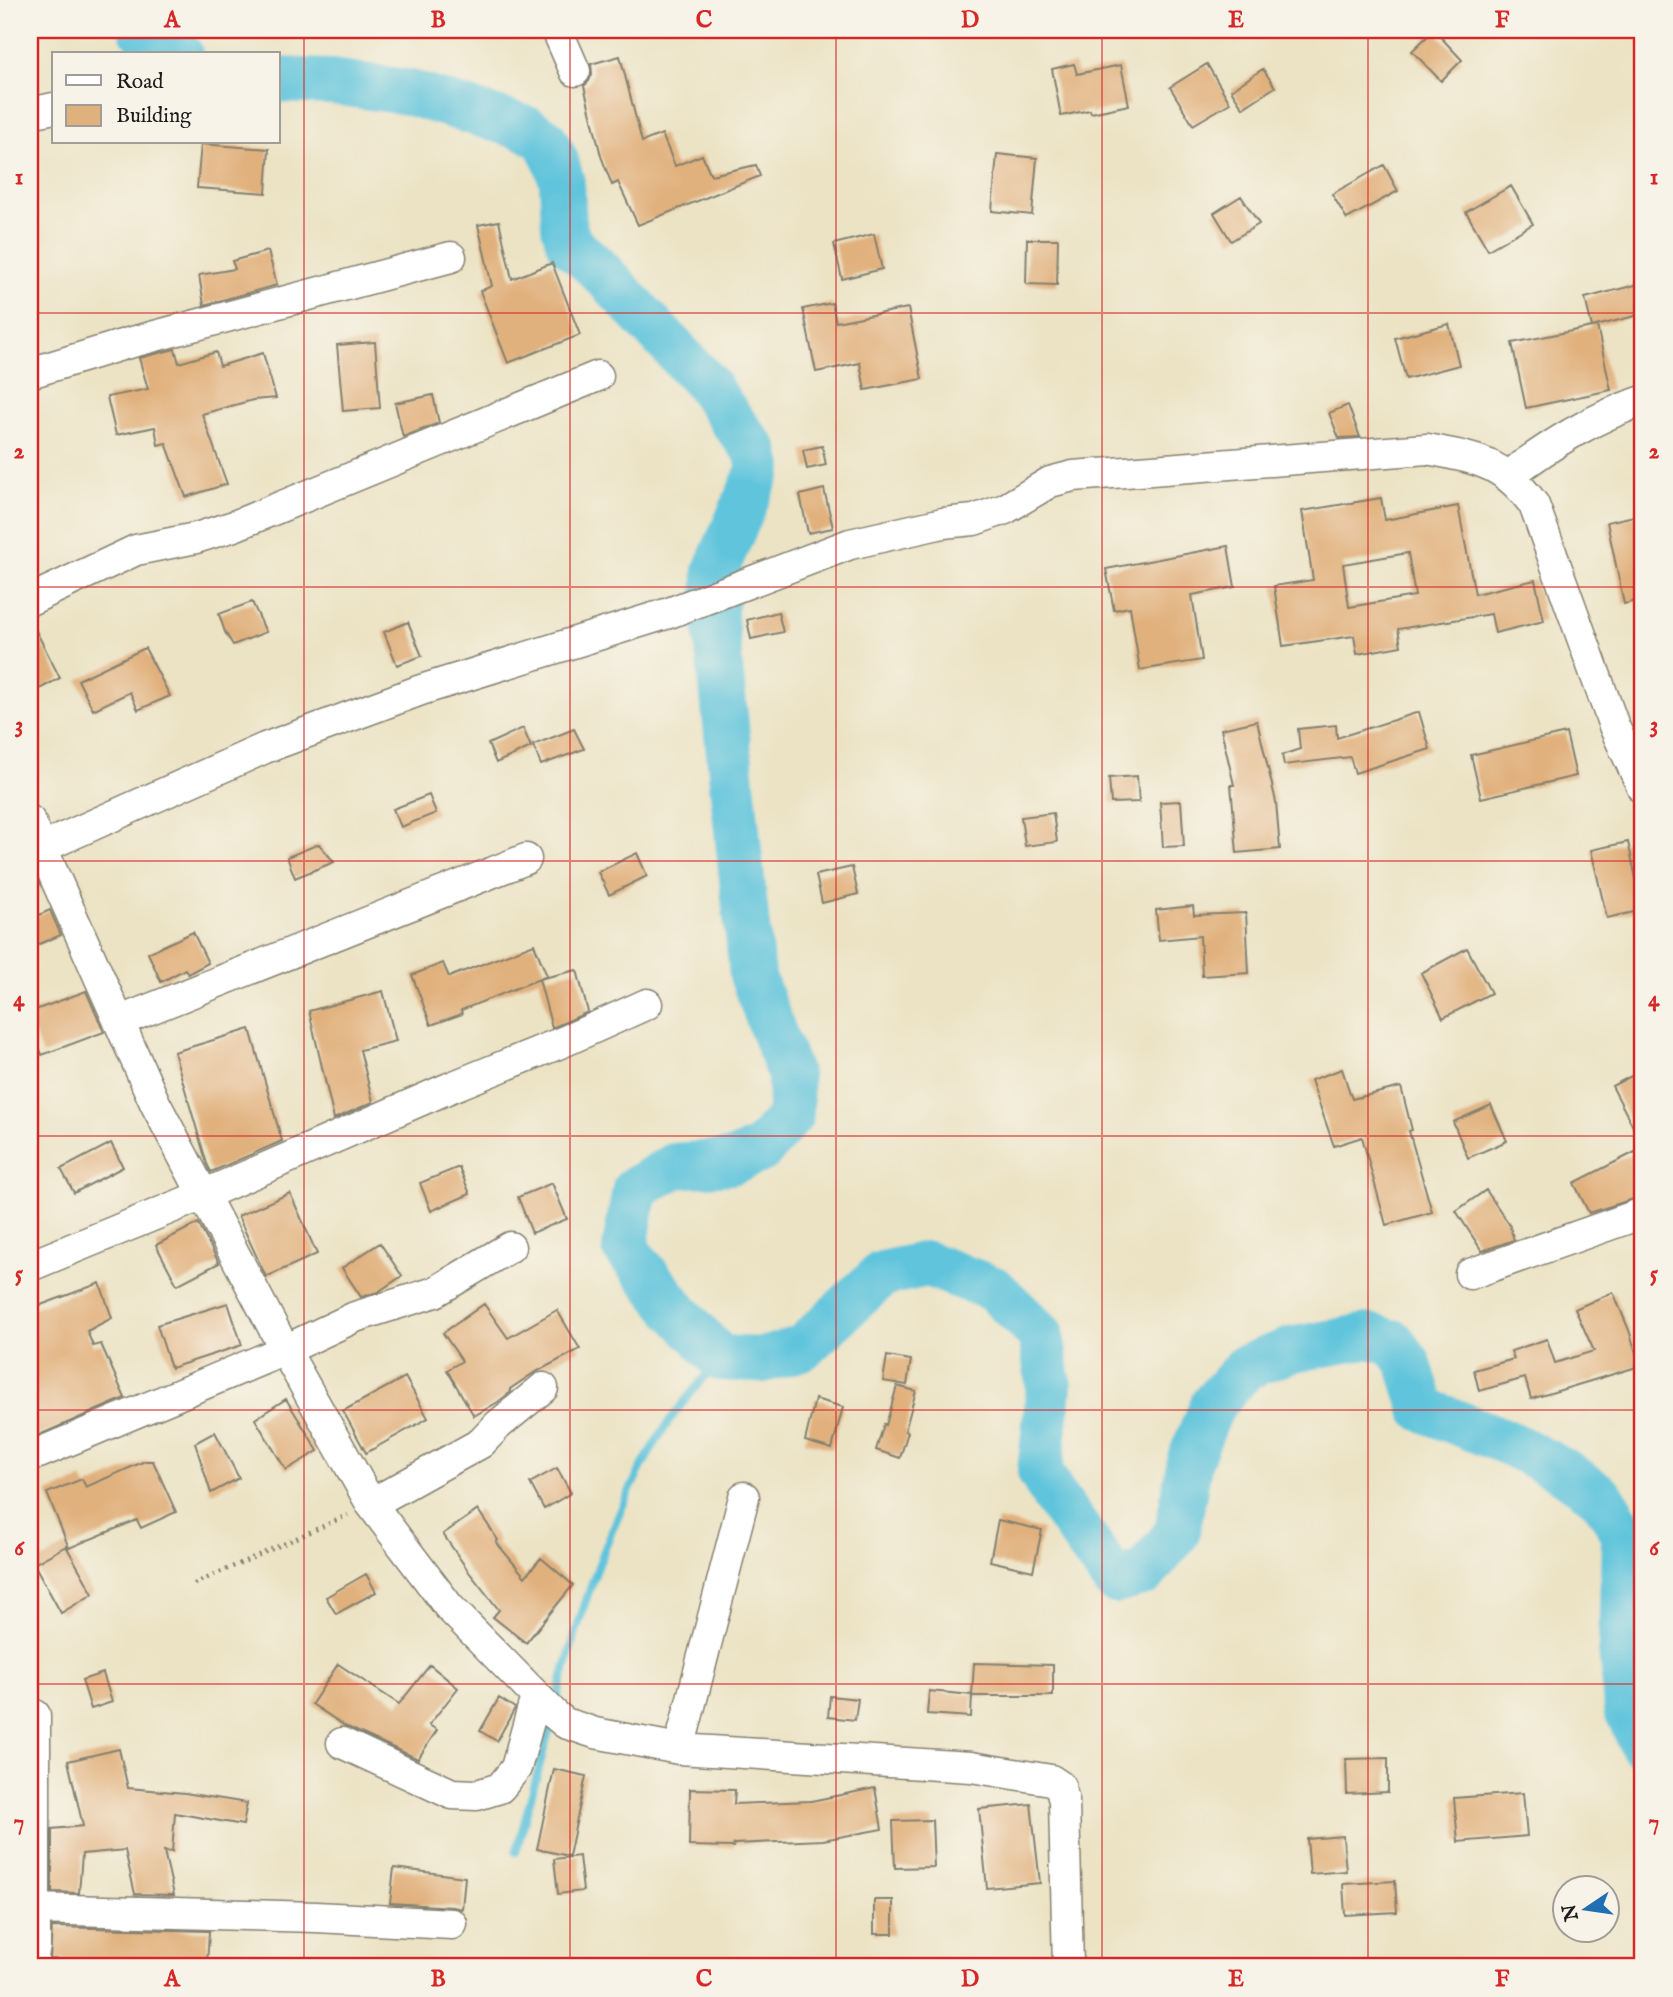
<svg xmlns="http://www.w3.org/2000/svg" width="1673" height="1997" font-family="'IM FELL English',serif">
<style>
.lines{fill:none;stroke-linecap:round;stroke-linejoin:round}
.stream{stroke:#5ec4dc;stroke-width:8}
.river{stroke:#5ec4dc;stroke-width:46}
.building{fill:#e1b17d;fill-rule:evenodd}
.minor-casing{stroke:#848070;stroke-width:33}
.path{stroke:#848070;stroke-width:4.5;stroke-dasharray:2 5;stroke-linecap:butt}
.minor{stroke:#fff;stroke-width:30}
.grid{fill:none;stroke:#d62828;stroke-width:2;stroke-opacity:0.55}
.neatline{fill:none;stroke:#d62828;stroke-width:2.5}
.grid-label{font-size:23px;text-anchor:middle;font-weight:bold;fill:#d62828}
</style>
<rect width="100%" height="100%" fill="#f7f3e8"/>
<filter id="ink" filterUnits="userSpaceOnUse"><feTurbulence type="fractalNoise" baseFrequency=".0143" numOctaves="2"/><feDisplacementMap in="SourceGraphic" scale="14" xChannelSelector="R" yChannelSelector="G"/><feConvolveMatrix kernelMatrix="1 2 1 2 8 2 1 2 1" color-interpolation-filters="sRGB"/></filter>
<filter id="wash" filterUnits="userSpaceOnUse"><feTurbulence type="fractalNoise" baseFrequency=".00686" numOctaves="4" result="noise"/><feDisplacementMap in="SourceGraphic" scale="28" xChannelSelector="R" yChannelSelector="G"/><feGaussianBlur stdDeviation="1.57" result="paint"/><feColorMatrix in="noise" values="0 0 0 0 0 0 0 0 0 0 0 0 0 0 0 0 0 1.4 0 .05"/><feComposite in="paint" operator="in"/></filter>
<g filter="url(#wash)">
<rect width="100%" height="100%" fill="#ece3c5"/>
<g class="lines">
<path class="stream" d="M 555,1707 C 579,1614 612,1510 664,1429 C 680,1404 702,1381 720,1358
M 516,1852 L 552,1720"/>
<path class="river" d="M 142,30 L 180,54
M 278,80 L 331,82 L 407,92 L 528,129 L 545,140 L 556,161 L 562,183 L 564,227 L 569,243 L 600,271 L 706,383 L 732,421 L 756,451 L 760,468 L 716,570 L 715,619 L 752,975 L 790,1076 L 791,1115 L 761,1150 L 731,1162 L 674,1166 L 635,1189 L 625,1248 L 674,1308 L 720,1358 L 763,1360 L 802,1348 L 882,1274 L 927,1264 L 994,1289 L 1041,1335 L 1049,1387 L 1040,1471 L 1054,1496 L 1115,1581 L 1144,1573 L 1177,1533 L 1190,1459 L 1213,1404 L 1246,1367 L 1290,1350 L 1368,1336 L 1393,1342 L 1408,1362 L 1423,1409 L 1511,1444 L 1567,1473 L 1603,1498 L 1624,1534 L 1621,1646 L 1626,1708 L 1643,1746"/>
</g>
<g id="blocks">
<path class="building" d="M 1434,30 L 1462,60 L 1441,81 L 1412,51 Z
M 620,56 L 642,142 L 662,134 L 675,166 L 702,155 L 711,175 L 756,165 L 760,176 L 638,225 L 618,182 L 612,185 L 601,156 L 584,86 L 589,81 L 592,74 L 591,64 Z
M 1074,64 L 1077,74 L 1121,65 L 1129,105 L 1091,113 L 1090,110 L 1061,116 L 1052,69 Z
M 1207,64 L 1230,103 L 1193,125 L 1170,87 Z
M 1263,69 L 1275,87 L 1243,108 L 1231,90 Z
M 201,144 L 269,149 L 266,193 L 197,188 Z
M 997,154 L 1037,158 L 1032,215 L 992,211 Z
M 1384,165 L 1398,191 L 1347,219 L 1332,194 Z
M 1511,186 L 1533,224 L 1488,250 L 1466,212 Z
M 1241,196 L 1259,224 L 1231,241 L 1214,213 Z
M 499,221 L 512,279 L 552,263 L 580,335 L 508,363 L 480,291 L 492,286 L 478,225 Z
M 874,234 L 882,269 L 842,279 L 834,244 Z
M 1027,239 L 1058,239 L 1057,285 L 1026,284 Z
M 268,251 L 277,285 L 204,305 L 199,275 L 235,269 L 232,261 Z
M 1643,283 L 1643,314 L 1592,327 L 1585,298 Z
M 832,303 L 836,322 L 908,308 L 922,379 L 865,390 L 860,363 L 816,372 L 803,309 Z
M 1449,324 L 1459,365 L 1406,379 L 1395,338 Z
M 1597,326 L 1611,390 L 1526,408 L 1512,343 Z
M 375,342 L 380,408 L 343,411 L 337,345 Z
M 175,349 L 179,363 L 216,352 L 220,366 L 263,353 L 276,398 L 253,400 L 202,414 L 227,484 L 186,497 L 166,443 L 158,445 L 155,427 L 116,435 L 107,397 L 148,389 L 139,358 Z
M 433,395 L 439,423 L 403,437 L 395,403 Z
M 1348,405 L 1360,437 L 1339,438 L 1329,413 Z
M 822,446 L 826,465 L 807,469 L 803,450 Z
M 824,489 L 833,528 L 808,533 L 800,495 Z
M 1381,498 L 1385,520 L 1458,506 L 1475,594 L 1535,580 L 1544,621 L 1495,633 L 1491,614 L 1398,629 L 1401,646 L 1357,654 L 1354,636 L 1283,646 L 1274,586 L 1313,580 L 1302,511 ZM 1408,553 L 1415,596 L 1349,607 L 1343,564 Z
M 1643,514 L 1643,599 L 1624,604 L 1607,522 Z
M 1228,546 L 1235,587 L 1192,595 L 1202,660 L 1140,670 L 1130,607 L 1114,610 L 1106,569 Z
M 252,602 L 266,632 L 233,645 L 225,632 L 219,614 Z
M 778,612 L 783,632 L 751,639 L 747,620 Z
M 30,619 L 60,678 L 30,694 Z
M 408,622 L 422,656 L 397,665 L 384,632 Z
M 145,648 L 170,696 L 138,710 L 130,692 L 93,710 L 78,680 Z
M 1419,712 L 1430,749 L 1355,773 L 1350,757 L 1284,765 L 1282,755 L 1300,749 L 1298,729 L 1336,725 L 1337,738 Z
M 1257,721 L 1276,802 L 1280,849 L 1237,853 L 1231,785 L 1234,785 L 1221,729 Z
M 523,728 L 531,747 L 496,763 L 488,744 Z
M 574,729 L 584,749 L 541,765 L 533,745 Z
M 1566,733 L 1576,776 L 1481,798 L 1471,755 Z
M 1137,776 L 1139,802 L 1111,803 L 1109,778 Z
M 429,795 L 436,813 L 401,827 L 393,809 Z
M 1181,801 L 1184,846 L 1163,847 L 1160,802 Z
M 1053,813 L 1057,842 L 1025,846 L 1021,817 Z
M 1628,842 L 1643,910 L 1607,918 L 1591,850 Z
M 319,844 L 334,862 L 295,878 L 287,857 Z
M 637,853 L 647,876 L 609,895 L 598,872 Z
M 852,867 L 858,894 L 822,903 L 816,875 Z
M 1193,906 L 1194,915 L 1246,913 L 1249,973 L 1202,976 L 1200,936 L 1159,940 L 1156,910 Z
M 50,910 L 61,935 L 37,945 L 30,930 L 30,919 Z
M 193,932 L 208,963 L 188,974 L 185,969 L 161,982 L 148,953 Z
M 534,944 L 547,976 L 461,1010 L 462,1014 L 431,1025 L 412,975 L 443,963 L 449,977 Z
M 1467,948 L 1491,993 L 1443,1018 L 1421,973 Z
M 577,970 L 588,1012 L 552,1028 L 539,979 Z
M 86,991 L 104,1032 L 42,1055 L 30,1022 L 30,1012 Z
M 383,991 L 396,1041 L 360,1050 L 373,1102 L 334,1119 L 309,1011 Z
M 250,1029 L 282,1141 L 211,1172 L 207,1164 L 174,1052 Z
M 1342,1069 L 1352,1099 L 1401,1087 L 1412,1130 L 1409,1131 L 1432,1212 L 1386,1225 L 1362,1137 L 1334,1146 L 1311,1080 Z
M 1643,1070 L 1643,1146 L 1612,1086 Z
M 1491,1105 L 1507,1141 L 1468,1158 L 1453,1122 Z
M 111,1143 L 123,1167 L 74,1193 L 61,1169 Z
M 1643,1148 L 1643,1196 L 1589,1213 L 1574,1183 Z
M 459,1167 L 470,1194 L 431,1211 L 420,1183 Z
M 552,1183 L 567,1219 L 532,1233 L 518,1197 Z
M 1486,1190 L 1509,1224 L 1514,1240 L 1482,1251 L 1456,1211 Z
M 290,1193 L 317,1254 L 266,1277 L 238,1216 Z
M 198,1223 L 219,1263 L 177,1285 L 156,1245 Z
M 380,1243 L 402,1276 L 378,1292 L 361,1297 L 342,1268 Z
M 100,1283 L 112,1318 L 87,1331 L 93,1346 L 101,1344 L 125,1398 L 30,1439 L 30,1309 Z
M 1613,1292 L 1629,1330 L 1640,1366 L 1531,1399 L 1525,1378 L 1479,1391 L 1474,1370 L 1514,1359 L 1511,1351 L 1547,1339 L 1555,1363 L 1594,1351 L 1575,1309 Z
M 228,1303 L 242,1345 L 171,1368 L 157,1325 Z
M 484,1304 L 508,1338 L 557,1310 L 580,1349 L 532,1374 L 510,1389 L 511,1392 L 498,1402 L 474,1416 L 447,1370 L 462,1361 L 443,1333 Z
M 887,1356 L 911,1360 L 907,1385 L 883,1381 Z
M 405,1377 L 428,1418 L 366,1453 L 343,1411 Z
M 897,1386 L 916,1391 L 905,1431 L 908,1432 L 900,1458 L 876,1450 L 884,1424 L 886,1425 Z
M 286,1399 L 318,1451 L 286,1470 L 255,1419 Z
M 815,1399 L 843,1407 L 832,1449 L 805,1441 Z
M 215,1432 L 239,1478 L 211,1493 L 195,1443 Z
M 145,1461 L 153,1461 L 176,1512 L 141,1528 L 137,1520 L 69,1548 L 47,1493 L 82,1479 L 86,1487 Z
M 557,1468 L 571,1493 L 544,1509 L 530,1483 Z
M 478,1510 L 498,1540 L 496,1542 L 525,1577 L 541,1558 L 573,1585 L 526,1643 L 493,1617 L 499,1610 L 469,1572 L 443,1534 Z
M 998,1520 L 1042,1530 L 1033,1571 L 990,1561 Z
M 66,1546 L 93,1594 L 61,1613 L 34,1564 Z
M 366,1574 L 376,1592 L 336,1614 L 326,1597 Z
M 974,1663 L 1053,1665 L 1053,1696 L 972,1696 Z
M 338,1664 L 399,1704 L 430,1665 L 458,1688 L 429,1725 L 437,1730 L 418,1759 L 345,1726 L 312,1704 Z
M 103,1673 L 112,1702 L 91,1709 L 82,1680 Z
M 929,1691 L 972,1695 L 971,1717 L 927,1714 Z
M 830,1696 L 858,1699 L 855,1720 L 828,1717 Z
M 499,1698 L 515,1708 L 497,1741 L 480,1731 Z
M 119,1749 L 128,1788 L 185,1793 L 247,1803 L 243,1825 L 175,1813 L 172,1852 L 164,1851 L 174,1895 L 135,1894 L 125,1850 L 82,1854 L 79,1893 L 52,1892 L 52,1829 L 83,1826 L 68,1761 Z
M 1388,1758 L 1388,1792 L 1347,1794 L 1346,1759 Z
M 554,1769 L 586,1776 L 569,1856 L 537,1849 Z
M 875,1788 L 882,1829 L 823,1840 L 734,1844 L 733,1847 L 689,1846 L 690,1789 L 735,1790 L 734,1804 L 811,1801 Z
M 1523,1793 L 1527,1836 L 1458,1842 L 1454,1798 Z
M 1031,1804 L 1040,1883 L 987,1888 L 979,1809 Z
M 932,1820 L 934,1867 L 895,1868 L 893,1821 Z
M 1343,1836 L 1346,1871 L 1310,1874 L 1307,1839 Z
M 579,1856 L 583,1891 L 558,1894 L 554,1859 Z
M 394,1868 L 465,1877 L 462,1909 L 453,1907 L 390,1903 Z
M 1395,1881 L 1397,1912 L 1345,1915 L 1343,1884 Z
M 874,1900 L 893,1900 L 893,1934 L 874,1934 Z
M 52,1927 L 209,1931 L 207,1967 L 50,1959 Z"/>
</g>
</g>
<g filter="url(#ink)">
<use href="#blocks" fill-opacity="0" stroke="#848070" stroke-width="2"/>
<g class="lines">
<defs>
<path id="minor" d="M 557,30 L 575,71
M 30,113 L 54,108
M 30,373 L 125,344 L 451,257
M 1508,476 C 1550,445 1593,417 1643,401
M 30,600 L 136,550 L 196,538 L 234,526 L 598,376
M 30,821 L 155,1103 L 285,1350 L 371,1504 L 449,1607 L 554,1714 L 565,1723 L 595,1733 L 679,1749 L 971,1767 L 1051,1780 L 1060,1786 L 1064,1801 L 1068,1967
M 30,853 L 265,748 L 421,690 L 669,613 L 850,544 L 943,523 L 974,520 L 1005,509 L 1050,482 L 1073,476 L 1427,449 C 1476,459 1503,461 1534,505 L 1614,726 L 1643,789
M 120,1021 L 526,859
M 30,1266 L 203,1195 L 449,1088 L 565,1041 L 647,1004
M 1470,1274 L 1643,1213
M 39,1453 L 285,1350 L 355,1317 L 435,1292 L 510,1247
M 371,1504 L 481,1443 L 498,1425 L 543,1388
M 342,1743 L 452,1794 L 477,1795 L 500,1788 L 516,1768 L 533,1707 L 540,1700
M 679,1749 L 744,1497
M 35,1909 L 316,1917 L 452,1924
M 31,1967 L 35,1946 L 35,1715"/>
</defs>
<use href="#minor" class="minor-casing"/>
<path class="path" d="M 194,1584 L 348,1515"/>
<use href="#minor" class="minor"/>
</g>
</g>
<path class="grid" d="M 304,30 L 304,1967M 570,30 L 570,1967M 836,30 L 836,1967M 1102,30 L 1102,1967M 1368,30 L 1368,1967M 30,313 L 1643,313M 30,587 L 1643,587M 30,861 L 1643,861M 30,1136 L 1643,1136M 30,1410 L 1643,1410M 30,1684 L 1643,1684"/>
<rect width="1673" height="1997" fill="none" stroke="#f7f3e8" stroke-width="77"/>
<rect x="52" y="52" width="228" height="91" fill="#f7f3e8" stroke="#9f9d96" stroke-width="2"/>
<rect x="66" y="75" width="35" height="10" fill="#ffffff" stroke="#9f9d96" stroke-width="2"/>
<text x="116" y="88" font-size="21" fill="#1c1c1c">Road</text>
<rect x="66" y="105" width="35" height="21" fill="#e1b17d" stroke="#9f9d96" stroke-width="2"/>
<text x="116" y="122" font-size="21" fill="#1c1c1c">Building</text>
<g transform="translate(1586 1909) rotate(257)"><circle r="33" fill="#f7f3e8" stroke="#9f9d96" stroke-width="2"/>
<path d="M0-5L12 26L0 18L-12 26Z" fill="#1f6fb2"/>
<text y="-10" font-size="19" font-weight="bold" text-anchor="middle" fill="#1c1c1c">N</text>
</g>
<rect x="38" y="38" width="1596" height="1920" class="neatline"/>
<g class="grid-label">
<text x="172" y="27">A</text>
<text x="438" y="27">B</text>
<text x="704" y="27">C</text>
<text x="970" y="27">D</text>
<text x="1236" y="27">E</text>
<text x="1502" y="27">F</text>
<text x="19" y="184">1</text>
<text x="1654" y="184">1</text>
<text x="19" y="458">2</text>
<text x="1654" y="458">2</text>
<text x="19" y="732">3</text>
<text x="1654" y="732">3</text>
<text x="19" y="1006">4</text>
<text x="1654" y="1006">4</text>
<text x="19" y="1281">5</text>
<text x="1654" y="1281">5</text>
<text x="19" y="1555">6</text>
<text x="1654" y="1555">6</text>
<text x="19" y="1829">7</text>
<text x="1654" y="1829">7</text>
<text x="172" y="1986">A</text>
<text x="438" y="1986">B</text>
<text x="704" y="1986">C</text>
<text x="970" y="1986">D</text>
<text x="1236" y="1986">E</text>
<text x="1502" y="1986">F</text>
</g>
</svg>
